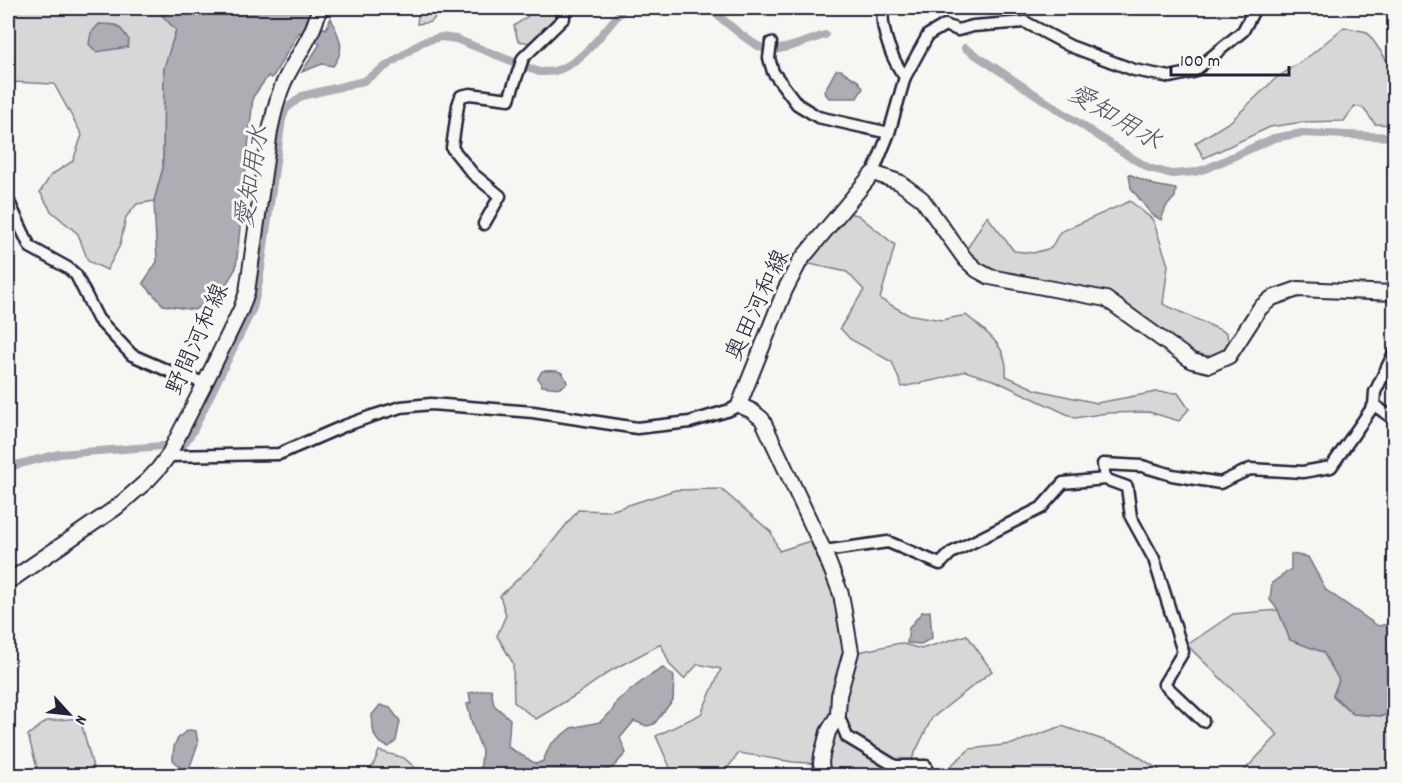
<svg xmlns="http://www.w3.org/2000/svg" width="1402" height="783" font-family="Dekko,'Klee One',sans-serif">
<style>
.green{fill:#d7d7d7;stroke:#7c7c89;stroke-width:1.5}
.water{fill:#adadb3;stroke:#757583;stroke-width:1.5}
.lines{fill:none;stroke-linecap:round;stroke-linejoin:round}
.canal{stroke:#adadb3;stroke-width:8}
.minor-casing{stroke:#22223b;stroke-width:15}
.major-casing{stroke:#22223b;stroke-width:18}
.minor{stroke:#f6f6f2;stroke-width:10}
.major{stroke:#f6f6f2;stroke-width:14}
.labels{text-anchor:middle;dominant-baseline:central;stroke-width:6;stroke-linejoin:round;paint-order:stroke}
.street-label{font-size:24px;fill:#22223b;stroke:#f6f6f2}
.water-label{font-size:26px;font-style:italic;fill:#535365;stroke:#f6f6f2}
</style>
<rect width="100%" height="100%" fill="#f6f6f2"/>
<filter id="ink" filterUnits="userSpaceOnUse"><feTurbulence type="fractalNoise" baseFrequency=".0167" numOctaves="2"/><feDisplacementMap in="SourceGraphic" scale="12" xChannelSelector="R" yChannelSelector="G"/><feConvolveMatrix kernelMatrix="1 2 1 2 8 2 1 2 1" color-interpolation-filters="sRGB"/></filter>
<g filter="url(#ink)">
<path class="green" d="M 8,8 L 149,8 L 162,15 L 176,30 L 164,68 L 163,168 L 154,201 L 137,204 L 126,217 L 120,245 L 107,270 L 88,261 L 78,234 L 51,211 L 40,192 L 51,175 L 73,161 L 82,135 L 54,84 L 12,82 L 8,73 Z
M 419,8 L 444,8 L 431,22 L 417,24 Z
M 528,8 L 557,8 L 557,16 L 532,43 L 518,41 L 514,26 L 528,16 Z
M 1344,27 L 1367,32 L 1391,66 L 1394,63 L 1394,125 L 1375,124 L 1363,108 L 1355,106 L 1344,121 L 1303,122 L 1270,127 L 1204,158 L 1195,143 L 1231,121 L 1275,79 L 1312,54 Z
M 1130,201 L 1153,220 L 1168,265 L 1163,304 L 1227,333 L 1229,351 L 1211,359 L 1192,356 L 1109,296 L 992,274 L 965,252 L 987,216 L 1014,251 L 1033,253 L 1051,248 L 1060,232 Z
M 846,213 L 858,215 L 895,245 L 880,299 L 907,314 L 942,320 L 966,315 C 986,332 1009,346 1006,376 L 1037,390 L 1097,403 L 1156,392 L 1178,393 L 1189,409 L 1179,421 L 1149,412 L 1107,413 L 1075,418 L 996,381 L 965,371 L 940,379 L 902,387 L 892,362 L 850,339 L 840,328 L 864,290 L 847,272 L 805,263 Z
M 721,489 L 771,532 L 779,551 L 810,541 L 834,596 L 845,655 L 900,643 L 921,649 L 967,635 L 992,671 L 932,718 L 904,775 L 941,774 L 970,749 L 1012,744 L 1062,726 L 1124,747 L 1167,775 L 827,775 L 824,764 L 793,762 L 739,753 L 722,775 L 676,775 L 673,774 L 656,736 L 701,714 L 721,669 L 698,664 L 684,679 L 670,665 L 661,644 L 612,670 L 576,695 L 536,719 L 514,702 L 513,663 L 497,636 L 506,615 L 500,596 L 537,561 L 578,510 L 610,511 L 675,490 Z
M 1278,610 L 1290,640 L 1323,652 L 1339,680 L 1333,696 L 1353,714 L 1382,716 L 1394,712 L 1394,775 L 1240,775 L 1278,735 L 1187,645 L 1233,614 Z
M 80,718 L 95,775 L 39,775 L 28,735 L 47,721 Z
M 379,751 L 404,758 L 420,772 L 419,775 L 369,775 Z"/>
<path class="water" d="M 149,8 L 310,8 L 307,20 L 326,29 L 331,18 C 339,38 347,47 333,66 L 322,64 L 302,72 L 320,44 L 299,32 L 272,78 L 268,76 L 253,97 L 236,268 L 219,296 L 194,310 L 163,305 L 143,283 L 157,262 L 154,201 L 163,168 L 164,68 L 176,30 L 162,15 Z
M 99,24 C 119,24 118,24 129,40 L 128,47 L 96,52 L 89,44 L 91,33 Z
M 836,70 L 841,70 L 858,81 L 863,88 L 857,98 L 829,98 L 824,92 Z
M 1129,174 L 1154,185 L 1176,189 L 1175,197 L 1166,207 L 1161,220 L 1151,214 L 1131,188 Z
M 542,371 C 556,371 563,368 567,383 L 560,388 L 542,386 L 538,378 Z
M 1291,554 L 1308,557 L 1326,590 L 1378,626 L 1394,623 L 1394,712 L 1382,716 L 1353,714 L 1333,695 L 1339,680 L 1323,652 L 1290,640 L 1278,610 L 1270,600 L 1272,583 L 1291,569 Z
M 930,611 L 932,638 L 921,644 L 907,643 L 909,628 L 922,612 Z
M 663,668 L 674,676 L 673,700 L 654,724 L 647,726 L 634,721 L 620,738 L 626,753 L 612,768 L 591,775 L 480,775 L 482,751 L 473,727 L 467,704 L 471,703 L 469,693 L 491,689 L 494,705 L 510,719 L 508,747 L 536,764 L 543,761 L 550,745 L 571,728 L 600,722 L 612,711 L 617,701 L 646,678 Z
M 380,705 L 390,708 L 400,721 L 396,741 L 389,747 C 372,741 373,732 372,715 Z
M 189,730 L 196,731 L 198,744 L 189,769 L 182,769 L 173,760 C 173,744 175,738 189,730 Z"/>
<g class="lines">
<path class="canal" d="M 709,8 C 722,18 755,50 770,50 C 782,51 812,39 825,35
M 965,48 L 1127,155 L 1149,168 L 1172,174 L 1195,172 L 1208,168 L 1274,138 L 1302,133 L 1394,137
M 184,444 L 192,433 L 253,308 L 259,282 L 282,119 L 286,109 L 302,96 L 364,81 L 422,42 L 441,37 L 456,39 L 539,72 C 544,72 549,72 554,71 C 581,66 606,28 624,8
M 8,467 L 59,454 L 163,446"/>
<defs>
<path id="minor" d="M 883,8 C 880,28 892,61 905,77
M 771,43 L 769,58 L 773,72 L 797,104 L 818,117 L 889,133
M 873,173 L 889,133 L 905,77 L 928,35 L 945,25 L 958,30 L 973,26 L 1025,22 L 1070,46 L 1134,70 L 1170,77 L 1193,72 L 1243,31 L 1255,8
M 8,200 L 30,247 L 68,268 L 76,275 L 98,319 L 132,355 L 171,372 L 205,383
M 484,224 L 500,196 L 473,174 L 452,148 L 458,105 L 461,96 L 470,94 L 509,99 L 523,58 L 564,18 L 563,8
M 1374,405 L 1394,419
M 168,456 L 279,454 L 344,426 L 372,416 L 401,407 L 431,404 L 533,412 L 637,428 L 690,422 L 730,410 L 739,405
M 1105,479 L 1103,464 L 1142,466 L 1172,475 L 1220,483 L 1250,469 L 1303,472 L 1331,467 L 1374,405 L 1375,392 L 1394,353
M 824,551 L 888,542 L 940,564 L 951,553 L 1041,508 L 1063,483 L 1105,479 L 1127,487 L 1131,517 L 1154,559 L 1183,652 L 1164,684 L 1203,721
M 838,715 L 847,737 L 895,766 L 926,766"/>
<path id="major" d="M 8,582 L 117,507 L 148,480 L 159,468 L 168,456 L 205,383 L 241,309 L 247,292 L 270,131 C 274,113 278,93 287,76 C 298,54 315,33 319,8
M 823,776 L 821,763 L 822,755 L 828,732 L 838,715 L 839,695 L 851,652 L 841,594 L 824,551 L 762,419 L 752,411 L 739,405 L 785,290 L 800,261 L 873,173 L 899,182 L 922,199 L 965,259 L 977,270 L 990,277 L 1106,299 L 1192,361 L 1209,365 L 1229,356 L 1260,308 L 1272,298 L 1298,289 L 1394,293"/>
</defs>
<use href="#minor" class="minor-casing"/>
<use href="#major" class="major-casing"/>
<use href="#minor" class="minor"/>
<use href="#major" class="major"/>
</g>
</g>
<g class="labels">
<g class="street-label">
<text transform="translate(759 306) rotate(-65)">奥田河和線</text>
<text transform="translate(199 340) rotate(-66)">野間河和線</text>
</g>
<g class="water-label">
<text transform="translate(1114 119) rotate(31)">愛知用水</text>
<text transform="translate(254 177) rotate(-81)">愛知用水</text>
</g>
</g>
<rect width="1402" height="783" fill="none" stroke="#f6f6f2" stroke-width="30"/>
<rect x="15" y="15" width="1372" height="753" fill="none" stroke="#22223b" stroke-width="2" filter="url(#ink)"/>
<g transform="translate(69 714) rotate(117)" stroke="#f6f6f2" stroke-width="4.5" paint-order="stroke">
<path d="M0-4.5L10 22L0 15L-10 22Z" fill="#22223b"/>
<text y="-9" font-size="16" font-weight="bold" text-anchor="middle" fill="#22223b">N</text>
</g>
<path d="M1171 66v9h118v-9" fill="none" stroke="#22223b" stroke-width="3"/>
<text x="1180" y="66" font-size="18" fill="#22223b" stroke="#f6f6f2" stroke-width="4.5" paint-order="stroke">100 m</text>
</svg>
